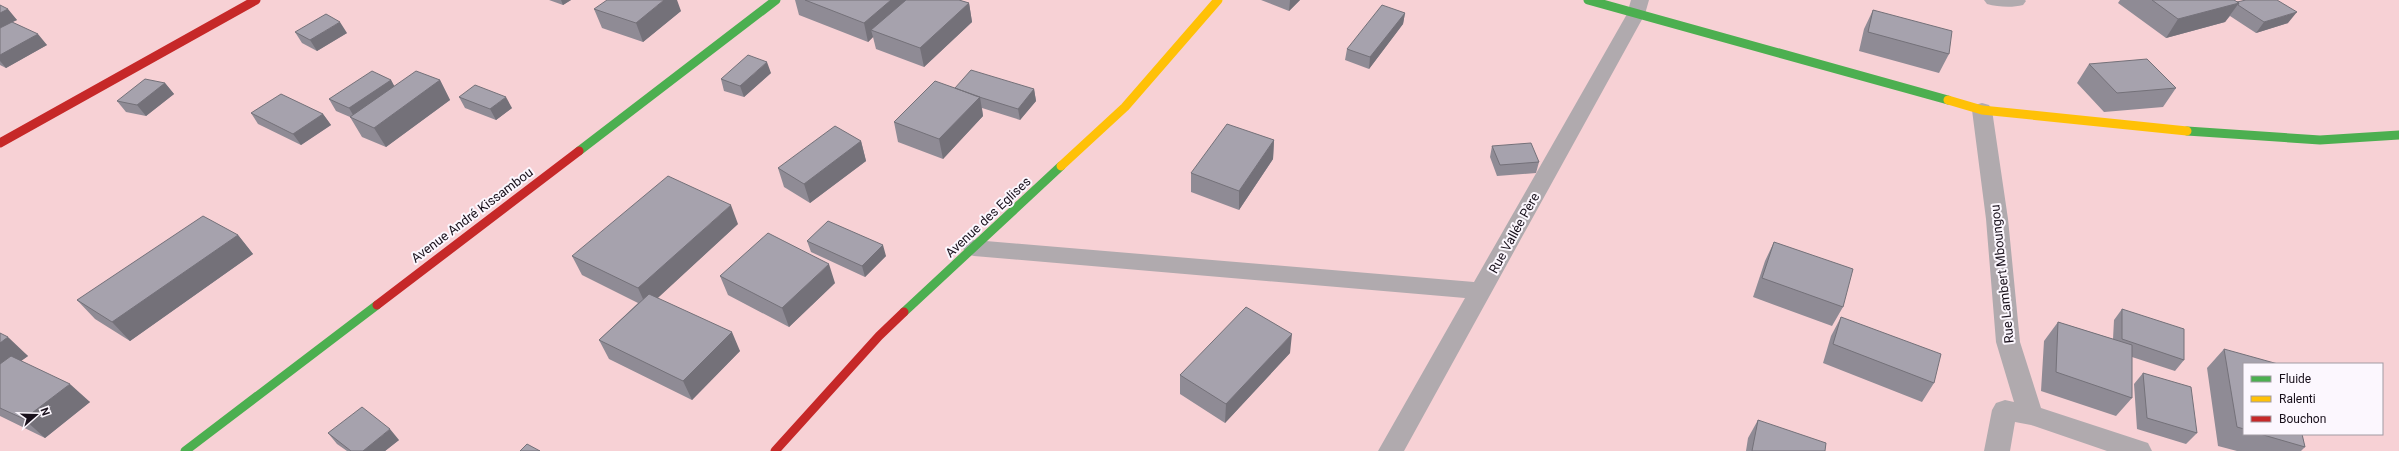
<svg xmlns="http://www.w3.org/2000/svg" width="2399" height="451" font-family="Roboto,sans-serif">
<style>
.green{fill:#f7d1d5;fill-rule:evenodd}
.lines{fill:none;stroke-linecap:round;stroke-linejoin:round}
.street{fill:#b0aaae;fill-rule:evenodd}
.fast{stroke:#4caf50;stroke-width:9}
.slow{stroke:#ffc107;stroke-width:9}
.jam{stroke:#c62828;stroke-width:9}
.wall{fill:#8f8b95}
.shaded-wall{fill:#747179}
.building{fill:#a6a2ad;stroke:#747179}
.labels{text-anchor:middle;dominant-baseline:central;stroke-width:4;stroke-linejoin:round;paint-order:stroke}
.street-label{font-size:13px;fill:#18101b;stroke:#fcf7fe}
</style>
<rect width="100%" height="100%" fill="#f4ebf7"/>
<path class="green" d="M 0,0 L 2399,0 L 2399,451 L 0,451 ZM 2244,364 L 2382,364 L 2382,434 L 2244,434 Z"/>
<g class="lines">
<path class="street" d="M 1631,0 L 1649,0 L 1645,14 L 1404,451 L 1378,451 L 1465,298 L 974,256 L 966,254 L 963,248 L 966,242 L 974,240 L 1474,282 L 1627,14 Z
M 1984,0 L 2025,0 L 2026,1 L 2023,5 C 2012,8 1998,7 1987,4 Z
M 1982,103 L 1989,105 L 1992,110 L 2008,219 L 2020,342 L 2041,408 L 2148,443 L 2152,451 L 2107,451 L 2031,425 L 2015,422 L 2010,451 L 1984,451 L 1992,410 L 1996,403 L 2005,400 L 2014,402 L 1996,342 L 1986,219 L 1972,110 L 1975,105 Z"/>
<path class="fast" d="M 1588,0 L 1948,100
M 2187,131 L 2320,140 L 2399,135
M 579,151 L 776,0
M 904,312 L 1061,166
M 185,451 L 377,305"/>
<path class="slow" d="M 1948,100 L 1982,110 L 2187,131
M 1061,166 L 1125,107 L 1218,0"/>
<path class="jam" d="M 0,143 L 256,0
M 377,305 L 579,151
M 775,451 L 879,336 L 904,312"/>
</g>
<path class="wall" d="M 549,0 L 571,0 L 563,5 Z
M 795,0 L 959,0 L 969,3 L 972,22 L 924,67 L 876,49 L 873,37 L 868,42 L 799,15 Z
M 1261,0 L 1300,0 L 1289,11 Z
M 2120,0 L 2234,0 L 2237,2 L 2288,23 L 2256,33 L 2230,16 L 2225,22 L 2166,38 L 2118,3 Z
M 0,5 L 17,20 L 12,22 L 47,45 L 6,68 L 0,65 Z
M 594,9 L 681,11 L 643,42 L 602,28 Z
M 1873,10 L 1949,54 L 1939,73 L 1859,51 L 1864,29 Z
M 1405,13 L 1403,24 L 1369,69 L 1345,60 L 1347,49 Z
M 295,32 L 347,33 L 317,51 L 302,43 Z
M 2089,64 L 2176,88 L 2163,107 L 2104,112 L 2077,83 Z
M 771,73 L 744,97 L 724,91 L 721,79 Z
M 391,80 L 394,86 L 440,80 L 450,100 L 386,147 L 362,137 L 350,117 L 336,111 L 329,99 Z
M 165,83 L 174,94 L 146,116 L 126,112 L 117,101 Z
M 955,88 L 1034,89 L 1036,101 L 1020,120 L 982,108 L 983,116 L 943,159 L 898,142 L 894,122 Z
M 459,97 L 512,108 L 496,120 L 465,108 Z
M 251,113 L 323,114 L 331,125 L 301,145 L 258,124 Z
M 1274,140 L 1273,159 L 1239,210 L 1191,192 L 1191,173 Z
M 861,141 L 866,161 L 810,203 L 784,187 L 778,168 Z
M 1492,146 L 1539,162 L 1536,173 L 1497,176 L 1490,157 Z
M 738,224 L 657,298 L 740,351 L 692,400 L 609,359 L 599,340 L 638,303 L 582,275 L 572,256 Z
M 238,235 L 253,254 L 130,341 L 95,319 L 77,300 Z
M 807,241 L 886,256 L 865,277 L 811,252 Z
M 1774,242 L 1843,307 L 1832,326 L 1753,297 L 1765,261 Z
M 720,276 L 835,283 L 789,327 L 728,295 Z
M 2122,309 L 2184,360 L 2175,371 L 2132,357 L 2132,398 L 2116,416 L 2041,391 L 2044,341 L 2058,322 L 2113,339 L 2114,320 Z
M 1841,317 L 1934,383 L 1922,402 L 1823,363 L 1831,336 Z
M 0,333 L 28,356 L 21,361 L 90,402 L 45,438 L 0,416 Z
M 2224,349 L 2244,364 L 2244,434 L 2302,434 L 2305,447 L 2301,451 L 2237,451 L 2218,446 L 2207,368 Z
M 1290,353 L 1225,423 L 1180,394 L 1180,375 Z
M 2143,373 L 2197,433 L 2186,444 L 2137,429 L 2134,384 Z
M 1758,420 L 1825,451 L 1746,451 L 1748,438 Z
M 328,433 L 399,440 L 385,451 L 347,451 L 337,444 Z"/>
<path class="shaded-wall" d="M 561,0 L 571,0 L 563,5 Z
M 664,0 L 677,0 L 681,11 L 643,42 L 636,23 Z
M 891,0 L 908,0 L 871,30 L 873,37 L 868,42 L 864,23 Z
M 1290,0 L 1300,0 L 1289,11 Z
M 969,3 L 972,22 L 924,67 L 920,48 Z
M 2239,3 L 2225,22 L 2166,38 L 2178,19 Z
M 8,9 L 17,20 L 0,28 L 0,13 Z
M 2297,12 L 2288,23 L 2256,33 L 2264,22 Z
M 1405,13 L 1403,24 L 1369,69 L 1370,57 Z
M 340,22 L 347,33 L 317,51 L 310,40 Z
M 38,34 L 47,45 L 6,68 L 0,61 L 0,55 Z
M 767,62 L 771,73 L 744,97 L 740,86 Z
M 391,80 L 397,91 L 356,120 L 349,108 Z
M 440,80 L 450,100 L 386,147 L 374,128 Z
M 165,83 L 174,94 L 146,116 L 137,105 Z
M 1034,89 L 1036,101 L 1020,120 L 1018,109 Z
M 506,97 L 512,108 L 496,120 L 490,109 Z
M 980,97 L 983,116 L 943,159 L 939,139 Z
M 323,114 L 331,125 L 301,145 L 293,134 Z
M 1274,140 L 1273,159 L 1239,210 L 1239,191 Z
M 861,141 L 866,161 L 810,203 L 804,184 Z
M 731,205 L 738,224 L 647,308 L 638,288 Z
M 238,235 L 253,254 L 130,341 L 112,322 Z
M 883,245 L 886,256 L 865,277 L 862,266 Z
M 829,264 L 835,283 L 789,327 L 782,308 Z
M 732,332 L 740,351 L 692,400 L 683,381 Z
M 1292,334 L 1290,353 L 1225,423 L 1226,404 Z
M 8,337 L 28,356 L 0,376 L 0,343 Z
M 70,384 L 90,402 L 45,438 L 24,419 Z
M 390,429 L 399,440 L 385,451 L 363,451 Z"/>
<path class="building" d="M 607,0 L 664,0 L 636,23 L 594,9 Z
M 805,0 L 891,0 L 864,23 Z
M 906,0 L 959,0 L 969,3 L 920,48 L 871,30 Z
M 2152,0 L 2234,0 L 2239,3 L 2178,19 Z
M 2246,0 L 2277,0 L 2297,12 L 2264,22 L 2238,5 L 2239,3 L 2237,2 Z
M 0,5 L 8,9 L 0,13 Z
M 1382,5 L 1405,13 L 1370,57 L 1347,49 Z
M 1873,10 L 1952,31 L 1949,54 L 1868,32 Z
M 326,14 L 340,22 L 310,40 L 295,32 Z
M 12,22 L 38,34 L 0,55 L 0,28 Z
M 748,55 L 767,62 L 740,86 L 721,79 Z
M 2147,59 L 2176,88 L 2117,93 L 2089,64 Z
M 971,70 L 1034,89 L 1018,109 L 976,96 L 955,88 Z
M 372,71 L 391,80 L 349,108 L 329,99 Z
M 416,71 L 440,80 L 374,128 L 350,117 Z
M 145,79 L 165,83 L 137,105 L 117,101 Z
M 935,81 L 980,97 L 939,139 L 894,122 Z
M 475,85 L 506,97 L 490,109 L 459,97 Z
M 281,94 L 323,114 L 293,134 L 251,113 Z
M 1227,124 L 1274,140 L 1239,191 L 1191,173 Z
M 835,126 L 861,141 L 804,184 L 778,168 Z
M 1531,143 L 1539,162 L 1500,165 L 1492,146 Z
M 668,176 L 731,205 L 638,288 L 572,256 Z
M 203,216 L 238,235 L 112,322 L 77,300 Z
M 828,221 L 883,245 L 862,266 L 807,241 Z
M 768,233 L 829,264 L 782,308 L 720,276 Z
M 1774,242 L 1853,269 L 1843,307 L 1762,278 Z
M 649,294 L 732,332 L 683,381 L 599,340 Z
M 1246,307 L 1292,334 L 1226,404 L 1180,375 Z
M 2122,309 L 2184,329 L 2184,360 L 2122,339 Z
M 1841,317 L 1941,354 L 1934,383 L 1833,344 Z
M 2058,322 L 2132,345 L 2132,398 L 2056,372 Z
M 0,333 L 8,337 L 0,343 Z
M 2224,349 L 2278,364 L 2244,364 L 2244,429 L 2237,427 Z
M 11,356 L 70,384 L 24,419 L 0,408 L 0,364 Z
M 2143,373 L 2191,387 L 2197,433 L 2147,418 Z
M 362,407 L 390,429 L 363,451 L 351,451 L 328,433 Z
M 1758,420 L 1826,443 L 1825,451 L 1752,451 Z
M 2260,434 L 2302,434 L 2305,447 Z
M 527,444 L 540,451 L 520,451 Z"/>
<g class="labels">
<g class="street-label">
<text transform="translate(472 215) rotate(-37)">Avenue André Kissambou</text>
<text transform="translate(988 217) rotate(-43)">Avenue des Eglises</text>
<text transform="translate(1514 233) rotate(-61)">Rue Vallée Père</text>
<text transform="translate(2002 274) rotate(-96)">Rue Lambert Mboungou</text>
</g>
</g>
<rect x="2243" y="363" width="140" height="72" fill="#fcf7fe" stroke="#a19ba3"/>
<rect x="2251" y="376" width="20" height="6" fill="#4caf50" stroke="#a19ba3"/>
<text x="2279" y="383" font-size="12" fill="#18101b">Fluide</text>
<rect x="2251" y="396" width="20" height="6" fill="#ffc107" stroke="#a19ba3"/>
<text x="2279" y="403" font-size="12" fill="#18101b">Ralenti</text>
<rect x="2251" y="416" width="20" height="6" fill="#c62828" stroke="#a19ba3"/>
<text x="2279" y="423" font-size="12" fill="#18101b">Bouchon</text>
<g transform="translate(36 415) rotate(70)" stroke="#fcf7fe" stroke-width="3" paint-order="stroke">
<path d="M0-3L7 15L0 10L-7 15Z" fill="#18101b"/>
<text y="-6" font-size="11" font-weight="bold" text-anchor="middle" fill="#18101b">N</text>
</g>
</svg>
